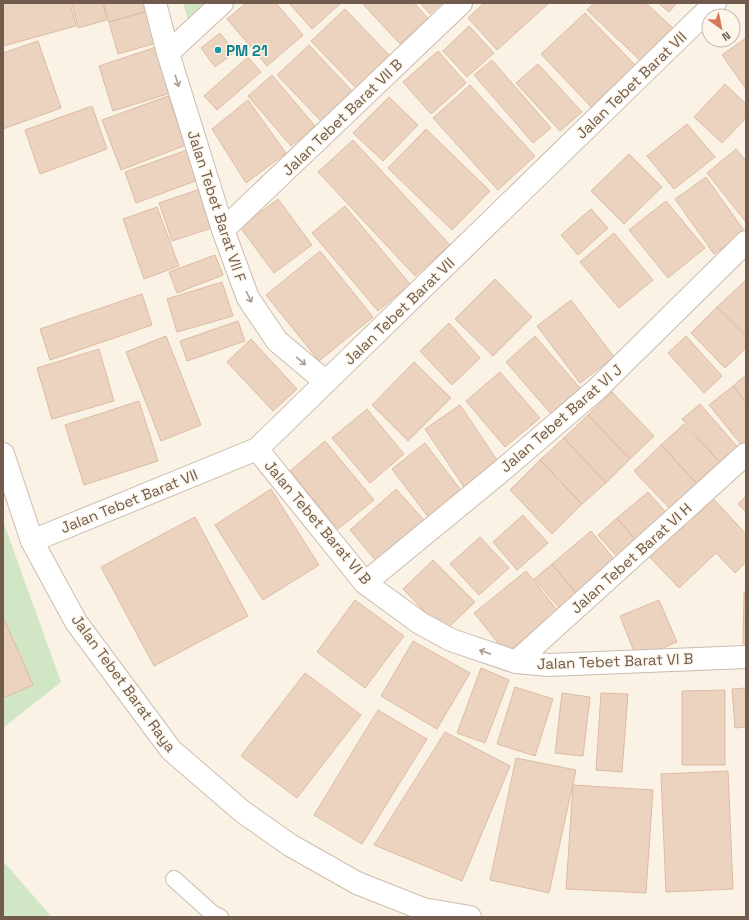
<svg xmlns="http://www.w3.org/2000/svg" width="749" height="920" font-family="'Space Grotesk',sans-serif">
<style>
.green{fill:#d1e6c5}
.building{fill:#ecd3c0;stroke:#ddbba2}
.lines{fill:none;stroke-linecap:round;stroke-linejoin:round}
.lane-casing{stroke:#cabbad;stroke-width:18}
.street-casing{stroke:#cabbad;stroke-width:24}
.secondary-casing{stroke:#cebdad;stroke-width:24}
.lane{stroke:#fff;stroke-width:16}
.street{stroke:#fff;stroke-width:22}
.secondary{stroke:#fff;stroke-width:22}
.oneway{stroke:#a99d94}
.culture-dot{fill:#0f9aa8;stroke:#fdf7eb;stroke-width:1.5}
.labels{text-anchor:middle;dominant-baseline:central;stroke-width:3;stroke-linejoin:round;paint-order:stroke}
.culture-label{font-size:15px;font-weight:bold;fill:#0d838f;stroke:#fdf7eb;text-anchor:start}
.street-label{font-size:15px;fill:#705b4d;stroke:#fdf7eb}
</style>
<rect width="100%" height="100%" fill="#faf3e5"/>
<path class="green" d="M 183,3 L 217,3 L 191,31 Z
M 3,521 L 61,682 L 3,728 Z
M 3,861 L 50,915 L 48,917 L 3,917 Z"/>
<path class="building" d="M 3,3 L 70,3 L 76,26 L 3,46 Z
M 72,3 L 103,3 L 107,20 L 78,28 Z
M 104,3 L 152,3 L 154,9 L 109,22 Z
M 246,3 L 276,3 L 303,35 L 267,66 L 227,19 Z
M 289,3 L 341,3 L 312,29 Z
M 362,3 L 414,3 L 428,18 L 400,44 Z
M 420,3 L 442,3 L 430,14 Z
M 484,3 L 549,3 L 497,50 L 468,18 Z
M 594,3 L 646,3 L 677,32 L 645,65 L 587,10 Z
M 658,3 L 677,3 L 669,12 Z
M 154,9 L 163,41 L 118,54 L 109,22 Z
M 345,9 L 391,57 L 357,89 L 311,41 Z
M 585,13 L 636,66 L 592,108 L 541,54 Z
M 469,26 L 494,53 L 467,77 L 443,51 Z
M 220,33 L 235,52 L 215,67 L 201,48 Z
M 746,38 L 746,89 L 722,55 Z
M 38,41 L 61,108 L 3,129 L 3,53 Z
M 162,45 L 177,91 L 113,111 L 99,66 Z
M 309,45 L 353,92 L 321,121 L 277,75 Z
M 438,51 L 466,83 L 431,114 L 403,82 Z
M 248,57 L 261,72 L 217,110 L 204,96 Z
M 492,60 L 551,128 L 533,143 L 474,75 Z
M 538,64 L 582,112 L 560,131 L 516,83 Z
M 272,75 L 315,126 L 291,146 L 248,96 Z
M 725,84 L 746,104 L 746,118 L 722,143 L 694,117 Z
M 470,85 L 535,156 L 498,190 L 433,118 Z
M 168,96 L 186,145 L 121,170 L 102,120 Z
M 389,97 L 418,125 L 383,161 L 353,133 Z
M 248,100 L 286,153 L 246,183 L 212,129 Z
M 92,106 L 107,149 L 40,174 L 25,130 Z
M 687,124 L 715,157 L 674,189 L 647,156 Z
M 426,129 L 490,191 L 452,230 L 388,168 Z
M 353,140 L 450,245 L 415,276 L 318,172 Z
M 736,149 L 746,161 L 746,222 L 707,173 Z
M 187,150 L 198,180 L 136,203 L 125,172 Z
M 629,154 L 662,187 L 624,224 L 591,191 Z
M 706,177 L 745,232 L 714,254 L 675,199 Z
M 203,188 L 215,227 L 172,241 L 159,203 Z
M 278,199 L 312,245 L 274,273 L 240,227 Z
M 666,201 L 705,248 L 668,278 L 629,230 Z
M 345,206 L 410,284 L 378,311 L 312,233 Z
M 157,207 L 179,266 L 144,279 L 123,219 Z
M 591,209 L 608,228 L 578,255 L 561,235 Z
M 614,233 L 653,280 L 619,308 L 580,262 Z
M 320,251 L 373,317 L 319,361 L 266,295 Z
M 215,255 L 223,275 L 177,293 L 169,272 Z
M 495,279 L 532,317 L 493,356 L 455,319 Z
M 745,281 L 746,282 L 746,336 L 717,307 Z
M 222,282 L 233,316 L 177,332 L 167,299 Z
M 142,294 L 152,325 L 50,360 L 40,329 Z
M 571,300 L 614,357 L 580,383 L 537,326 Z
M 717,307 L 746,336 L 746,348 L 725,368 L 691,333 Z
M 238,321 L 245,341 L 187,361 L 180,341 Z
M 449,323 L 480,358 L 452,385 L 420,351 Z
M 166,336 L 201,425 L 161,441 L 126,352 Z
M 535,336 L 580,388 L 551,414 L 506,362 Z
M 686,336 L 722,376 L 704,393 L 668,353 Z
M 251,339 L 297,389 L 273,411 L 227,362 Z
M 99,349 L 114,401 L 52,419 L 37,368 Z
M 414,362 L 451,398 L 408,441 L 372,405 Z
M 500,372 L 540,418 L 505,447 L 466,401 Z
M 746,375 L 746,402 L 733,386 Z
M 733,386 L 746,402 L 746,445 L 743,447 L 709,405 Z
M 612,392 L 654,436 L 630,459 L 588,415 Z
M 139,401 L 158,461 L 84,485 L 65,425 Z
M 700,404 L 742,452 L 725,468 L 682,419 Z
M 460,405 L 501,466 L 466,490 L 425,429 Z
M 367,409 L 404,454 L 370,483 L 332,438 Z
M 588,415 L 630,459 L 606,483 L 564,438 Z
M 684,424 L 725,468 L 702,489 L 661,445 Z
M 564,438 L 606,483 L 582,504 L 540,460 Z
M 325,441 L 374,500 L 338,529 L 290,471 Z
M 425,443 L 463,493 L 429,518 L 392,469 Z
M 661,445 L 702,489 L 675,514 L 634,471 Z
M 540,460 L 582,504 L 552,534 L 510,490 Z
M 271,489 L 319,565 L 263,600 L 215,525 Z
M 396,489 L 424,520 L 377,562 L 350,530 Z
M 648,492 L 669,516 L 638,543 L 617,518 Z
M 708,493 L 746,534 L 746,562 L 735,573 L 716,553 L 679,588 L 645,552 Z
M 746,496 L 746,512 L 738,504 Z
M 523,515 L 548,543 L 517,570 L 493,542 Z
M 195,517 L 248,616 L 154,666 L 101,567 Z
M 617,518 L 638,543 L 619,559 L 598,535 Z
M 591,531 L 619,565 L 580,598 L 552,564 Z
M 480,537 L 509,568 L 479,595 L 450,564 Z
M 433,560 L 475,602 L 444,632 L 403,589 Z
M 552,564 L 580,598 L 563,612 L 534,579 Z
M 526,571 L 558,611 L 506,653 L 474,613 Z
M 744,592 L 746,592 L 746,644 L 743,644 Z
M 355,600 L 404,636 L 365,688 L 317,652 Z
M 659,600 L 677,642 L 637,659 L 620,616 Z
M 3,617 L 33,685 L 3,698 Z
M 413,641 L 470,673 L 437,729 L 381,696 Z
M 481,668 L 509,680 L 485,743 L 457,733 Z
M 305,673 L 361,715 L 297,798 L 241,756 Z
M 515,687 L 553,699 L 535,756 L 497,744 Z
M 746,688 L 746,727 L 735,728 L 732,689 Z
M 725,690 L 725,765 L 682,765 L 682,691 Z
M 562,693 L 590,697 L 583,756 L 555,753 Z
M 601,693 L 628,694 L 622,772 L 596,770 Z
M 378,710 L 427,739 L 362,844 L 314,815 Z
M 445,732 L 510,766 L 462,881 L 374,845 Z
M 516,758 L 576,770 L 549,893 L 490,880 Z
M 728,771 L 733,889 L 666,892 L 661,774 Z
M 573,785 L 653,790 L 646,893 L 566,889 Z"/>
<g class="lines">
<defs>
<path id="lane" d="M 174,879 L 213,914 L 220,917"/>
<path id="street" d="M 155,3 L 168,53 L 223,230 L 248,298 L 277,341 L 326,382
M 168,53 L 222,3
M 223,230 L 461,3
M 257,449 L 365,583 L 420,623 L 451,640 L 516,662 L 549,665 L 746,657
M 32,541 L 257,449 L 715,3
M 365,583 L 499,473 L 597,389 L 746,242
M 516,662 L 746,454"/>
<path id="secondary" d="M 3,454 L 32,541 L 76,622 L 171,750 L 243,812 L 290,845 L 357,883 L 423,909 L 470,917"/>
</defs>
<use href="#lane" class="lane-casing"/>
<use href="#street" class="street-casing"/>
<use href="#secondary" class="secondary-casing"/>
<use href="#lane" class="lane"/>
<use href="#street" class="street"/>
<use href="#secondary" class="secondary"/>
</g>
<defs><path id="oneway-shaft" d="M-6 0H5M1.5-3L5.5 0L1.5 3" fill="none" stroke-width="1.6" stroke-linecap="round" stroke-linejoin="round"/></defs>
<g class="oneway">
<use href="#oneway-shaft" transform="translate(177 81) rotate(73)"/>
<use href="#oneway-shaft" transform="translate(249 297) rotate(64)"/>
<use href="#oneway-shaft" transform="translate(301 361) rotate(40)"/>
<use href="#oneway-shaft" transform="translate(485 652) rotate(-161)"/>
</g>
<circle class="culture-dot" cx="218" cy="50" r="4"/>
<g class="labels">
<g class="culture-label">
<text x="226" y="50">PM 21</text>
</g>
<g class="street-label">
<text transform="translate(631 85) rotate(-44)">Jalan Tebet Barat VII</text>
<text transform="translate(342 117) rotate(-44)">Jalan Tebet Barat VII B</text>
<text transform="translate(217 206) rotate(72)">Jalan Tebet Barat VII F</text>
<text transform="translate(399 311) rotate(-44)">Jalan Tebet Barat VII</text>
<text transform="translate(561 418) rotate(-41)">Jalan Tebet Barat VI J</text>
<text transform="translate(129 501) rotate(-22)">Jalan Tebet Barat VII</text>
<text transform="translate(318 522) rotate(50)">Jalan Tebet Barat VI B</text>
<text transform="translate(631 558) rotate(-42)">Jalan Tebet Barat VI H</text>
<text transform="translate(615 661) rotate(-2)">Jalan Tebet Barat VI B</text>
<text transform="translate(124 683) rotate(54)">Jalan Tebet Barat Raya</text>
</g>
</g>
<rect width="749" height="920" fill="none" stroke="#705b4d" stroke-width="8"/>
<g transform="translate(721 28) rotate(147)"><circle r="19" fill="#fdf7eb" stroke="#c5b9ac"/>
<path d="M0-3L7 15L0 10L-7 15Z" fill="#d77957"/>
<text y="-6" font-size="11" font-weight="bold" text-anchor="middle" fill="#705b4d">N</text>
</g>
</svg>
